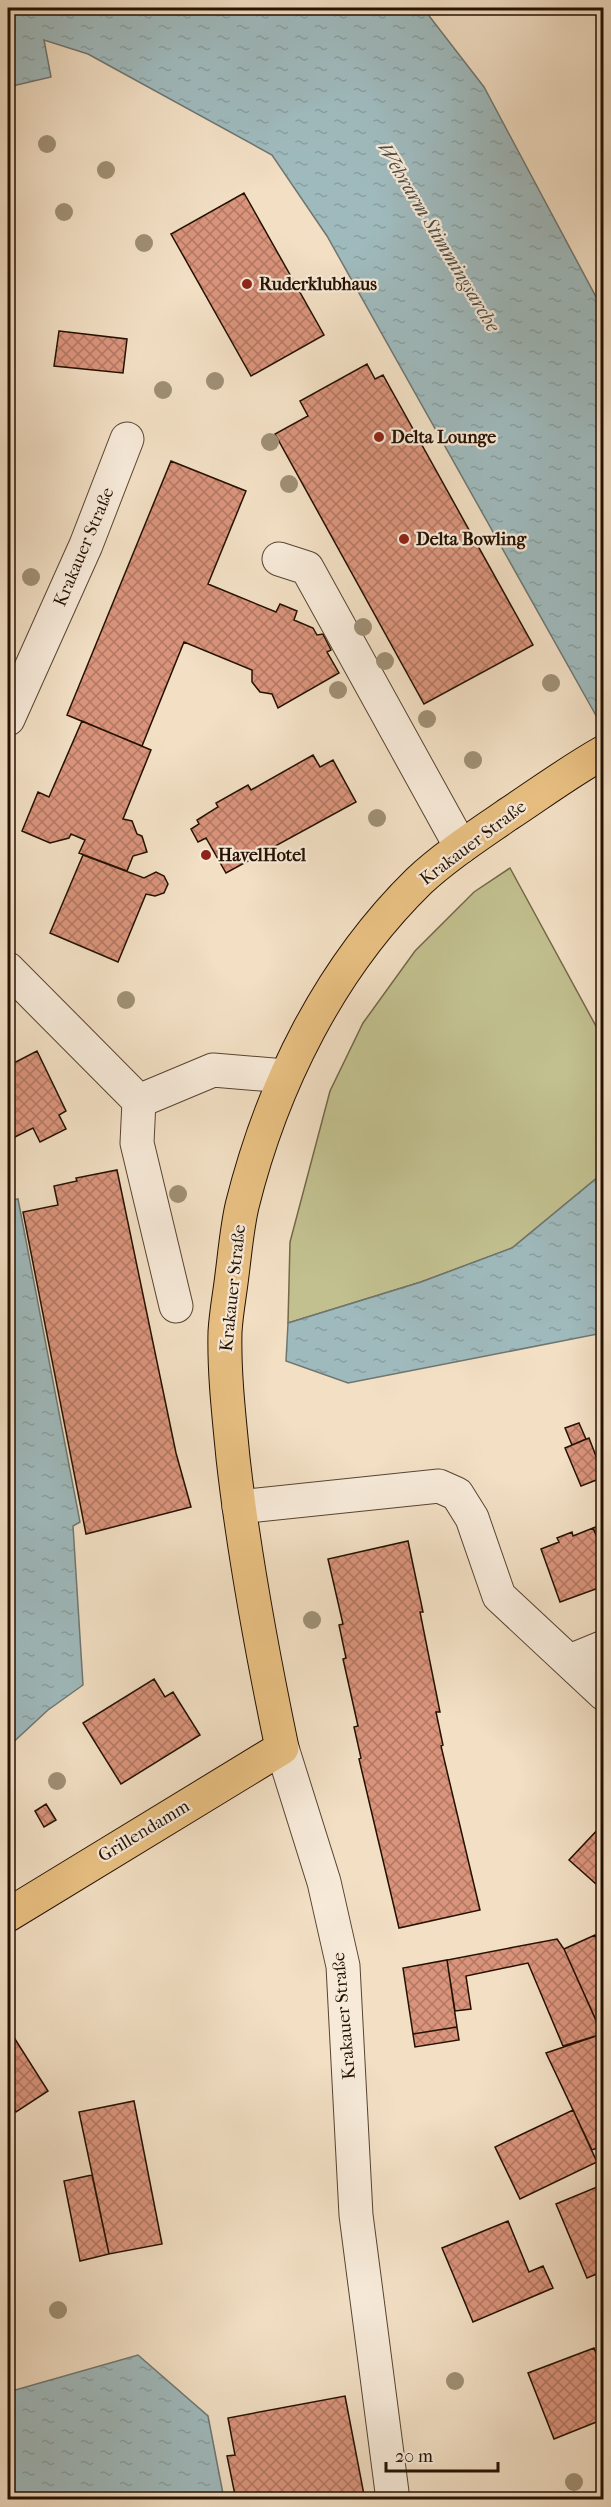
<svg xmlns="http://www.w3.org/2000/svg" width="611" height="2507" font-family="'IM FELL French Canon',serif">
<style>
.green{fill:#c2c08f;stroke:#736848;stroke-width:1.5}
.water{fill:url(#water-ripples);stroke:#6e7671;stroke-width:1.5}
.building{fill:url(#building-cross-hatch);stroke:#241100;stroke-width:1.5}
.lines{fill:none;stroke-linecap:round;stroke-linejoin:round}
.minor-casing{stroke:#584431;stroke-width:35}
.major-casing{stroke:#241100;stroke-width:35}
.minor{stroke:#f7ead9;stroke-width:33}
.major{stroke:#e9c082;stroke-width:33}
.tree{fill:#9f8f74}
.poi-dot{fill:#8f2418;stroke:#f7ead9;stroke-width:2}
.labels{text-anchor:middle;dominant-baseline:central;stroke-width:4.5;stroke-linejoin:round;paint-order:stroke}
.poi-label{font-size:18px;font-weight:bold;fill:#241100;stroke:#f7ead9;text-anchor:start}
.street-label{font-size:18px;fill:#241100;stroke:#f7ead9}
.water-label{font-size:20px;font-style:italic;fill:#4f4c42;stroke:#f7ead9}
</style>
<defs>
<pattern id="water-ripples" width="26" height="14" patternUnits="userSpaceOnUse" patternTransform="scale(1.5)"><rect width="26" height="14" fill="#9fbabd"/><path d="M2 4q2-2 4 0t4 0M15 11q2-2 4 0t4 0" fill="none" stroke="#899fa1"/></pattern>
<pattern id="building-cross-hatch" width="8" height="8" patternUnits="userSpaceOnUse" patternTransform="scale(1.5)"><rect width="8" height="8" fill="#da947c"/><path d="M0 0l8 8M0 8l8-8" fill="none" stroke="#b17763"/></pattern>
</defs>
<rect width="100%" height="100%" fill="#f2dfc4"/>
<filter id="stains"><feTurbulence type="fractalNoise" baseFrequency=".00333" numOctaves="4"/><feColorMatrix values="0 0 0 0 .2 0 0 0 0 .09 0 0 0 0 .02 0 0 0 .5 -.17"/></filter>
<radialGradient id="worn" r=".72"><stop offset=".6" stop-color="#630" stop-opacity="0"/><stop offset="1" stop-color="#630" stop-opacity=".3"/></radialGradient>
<path class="green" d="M 510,868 L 603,1039 L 603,1168 L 598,1177 L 512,1248 L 421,1282 L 288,1323 L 290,1242 L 330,1091 L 363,1023 L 415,951 L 474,892 Z"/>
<path class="water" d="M 8,8 L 423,8 L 484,87 L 603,310 L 603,728 L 327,236 L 272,155 L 88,54 L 44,40 L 51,77 L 8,87 Z
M 603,1168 L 603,1333 L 348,1383 L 286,1361 L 288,1323 L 421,1282 L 512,1248 L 598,1177 Z
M 18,1199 L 80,1522 L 73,1526 L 83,1685 L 48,1710 L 8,1747 L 8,1201 Z
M 138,2355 L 208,2416 L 224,2499 L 8,2499 L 8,2392 Z"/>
<path class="building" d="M 244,193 L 324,335 L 251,376 L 171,234 Z
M 59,331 L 127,339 L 123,373 L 54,366 Z
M 367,364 L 375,379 L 383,375 L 533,645 L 424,704 L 275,434 L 308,416 L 300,401 Z
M 171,461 L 246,491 L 208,584 L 276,612 L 280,604 L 297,611 L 294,620 L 313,628 L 317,635 L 323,634 L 331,650 L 327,652 L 339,673 L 278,708 L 272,694 L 260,692 L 252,682 L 252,670 L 184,642 L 142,746 L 67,715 Z
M 82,721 L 151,750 L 123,819 L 132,821 L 137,834 L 142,836 L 147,852 L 133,856 L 127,871 L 79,853 L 85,840 L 71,834 L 69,838 L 50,843 L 22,831 L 38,792 L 49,797 Z
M 313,755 L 320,767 L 333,760 L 356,802 L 226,873 L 206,838 L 198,842 L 191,829 L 199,824 L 197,820 L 218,807 L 216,803 L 248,785 L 251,790 Z
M 83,855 L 144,878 L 156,872 L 164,876 L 168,884 L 164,893 L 155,896 L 146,894 L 118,962 L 50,933 Z
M 37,1051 L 66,1111 L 59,1115 L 66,1129 L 40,1142 L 33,1128 L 11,1139 L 8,1132 L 8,1084 L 9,1083 L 8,1066 Z
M 117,1170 L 176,1453 L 191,1507 L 86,1534 L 23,1212 L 58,1205 L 54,1186 L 77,1181 L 76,1178 Z
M 579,1423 L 586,1439 L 572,1445 L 565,1428 Z
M 589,1438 L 604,1477 L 581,1486 L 565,1448 Z
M 604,1524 L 604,1554 L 593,1528 Z
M 593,1528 L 604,1554 L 604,1586 L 560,1602 L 541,1549 L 559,1542 L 557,1538 L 572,1532 L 573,1536 Z
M 408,1541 L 423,1612 L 420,1612 L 440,1712 L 436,1712 L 443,1745 L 441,1746 L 480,1910 L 399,1928 L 359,1759 L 361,1758 L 354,1727 L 358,1726 L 343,1659 L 346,1658 L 339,1625 L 343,1624 L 328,1559 Z
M 154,1679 L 165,1697 L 173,1692 L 200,1735 L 121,1784 L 83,1723 Z
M 46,1804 L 56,1820 L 44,1827 L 35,1811 Z
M 604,1823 L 604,1891 L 569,1860 Z
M 595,1935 L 604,1954 L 604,2038 L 564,1949 Z
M 557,1939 L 564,1949 L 602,2034 L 563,2046 L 528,1963 L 466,1976 L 471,2009 L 455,2011 L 447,1960 Z
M 447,1960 L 457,2027 L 413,2034 L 403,1968 Z
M 457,2027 L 459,2040 L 415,2047 L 413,2034 Z
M 8,2028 L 48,2091 L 16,2112 L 8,2099 Z
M 602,2034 L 604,2145 L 592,2150 L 546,2053 Z
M 134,2101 L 162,2244 L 109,2254 L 79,2112 Z
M 573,2110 L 597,2162 L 520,2199 L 495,2147 Z
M 92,2175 L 109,2254 L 80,2261 L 64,2181 Z
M 604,2184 L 604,2271 L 587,2278 L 556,2204 Z
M 508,2221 L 529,2272 L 543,2266 L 553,2288 L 473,2322 L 442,2248 Z
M 594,2348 L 604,2373 L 604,2419 L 554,2439 L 528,2373 Z
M 345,2396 L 365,2500 L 236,2500 L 227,2456 L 235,2455 L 228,2418 Z"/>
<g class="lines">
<defs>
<path id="minor" d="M 279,559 L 307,568 L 461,847
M 8,719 L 86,545 L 127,439
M 8,969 L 139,1101 L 137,1143 L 176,1306
M 139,1101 L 213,1070 L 285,1076
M 239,1507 L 439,1486 L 457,1494 L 472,1518 L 499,1596 L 604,1694
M 570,1661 L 604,1647
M 282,1748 L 324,1882 L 343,1966 L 356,2215 L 393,2500"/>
<path id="major" d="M 8,1915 L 282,1748 C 262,1652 244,1556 233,1458 C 229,1416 224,1374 225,1332 C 226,1313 230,1293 232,1275 C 235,1252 237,1228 242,1206 C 272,1085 330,968 419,881 C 446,856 477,836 507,815 C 539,794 570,771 604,752"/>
</defs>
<use href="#minor" class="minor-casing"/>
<use href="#major" class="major-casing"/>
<use href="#minor" class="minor"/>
<use href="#major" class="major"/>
</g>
<g class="tree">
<circle cx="47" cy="144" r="9"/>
<circle cx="106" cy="170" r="9"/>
<circle cx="64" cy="212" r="9"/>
<circle cx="144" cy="243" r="9"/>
<circle cx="215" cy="381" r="9"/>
<circle cx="163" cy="390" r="9"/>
<circle cx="270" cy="442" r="9"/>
<circle cx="289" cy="484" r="9"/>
<circle cx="31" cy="577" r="9"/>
<circle cx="363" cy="627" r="9"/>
<circle cx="385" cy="661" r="9"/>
<circle cx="551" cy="683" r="9"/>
<circle cx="338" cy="690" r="9"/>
<circle cx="427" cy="719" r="9"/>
<circle cx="473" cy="760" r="9"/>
<circle cx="377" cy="818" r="9"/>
<circle cx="126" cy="1000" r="9"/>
<circle cx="178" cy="1194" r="9"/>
<circle cx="312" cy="1620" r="9"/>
<circle cx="57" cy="1781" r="9"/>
<circle cx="58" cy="2310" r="9"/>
<circle cx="455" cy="2381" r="9"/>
<circle cx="574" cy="2482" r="9"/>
</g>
<g class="poi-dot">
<circle cx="247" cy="284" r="6"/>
<circle cx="379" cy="437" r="6"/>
<circle cx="404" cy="539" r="6"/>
<circle cx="206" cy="855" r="6"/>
</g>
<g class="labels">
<g class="poi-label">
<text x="259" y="284">Ruderklubhaus</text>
<text x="391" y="437">Delta Lounge</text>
<text x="416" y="539">Delta Bowling</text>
<text x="218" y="855">HavelHotel</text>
</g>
<g class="street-label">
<text transform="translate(84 547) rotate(-67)">Krakauer Straße</text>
<text transform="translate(473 843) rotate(-37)">Krakauer Straße</text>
<text transform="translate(233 1288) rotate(-84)">Krakauer Straße</text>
<text transform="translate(144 1831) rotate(-31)">Grillendamm</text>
<text transform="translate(344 2016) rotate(-95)">Krakauer Straße</text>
</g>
<g class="water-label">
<text transform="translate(439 237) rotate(59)">Wehrarm Stimmingsarche</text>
</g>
</g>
<rect width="611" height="2507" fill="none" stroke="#f2dfc4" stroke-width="30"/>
<rect x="9" y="9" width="593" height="2489" fill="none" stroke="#241100" stroke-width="3"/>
<rect x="15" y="15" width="581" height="2477" fill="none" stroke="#241100" stroke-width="1.5"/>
<path d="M386 2462v9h112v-9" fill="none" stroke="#241100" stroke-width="3"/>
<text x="395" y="2462" font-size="18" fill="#241100" stroke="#f7ead9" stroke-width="4.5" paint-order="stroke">20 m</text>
<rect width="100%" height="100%" filter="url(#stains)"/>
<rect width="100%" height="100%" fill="url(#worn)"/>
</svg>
